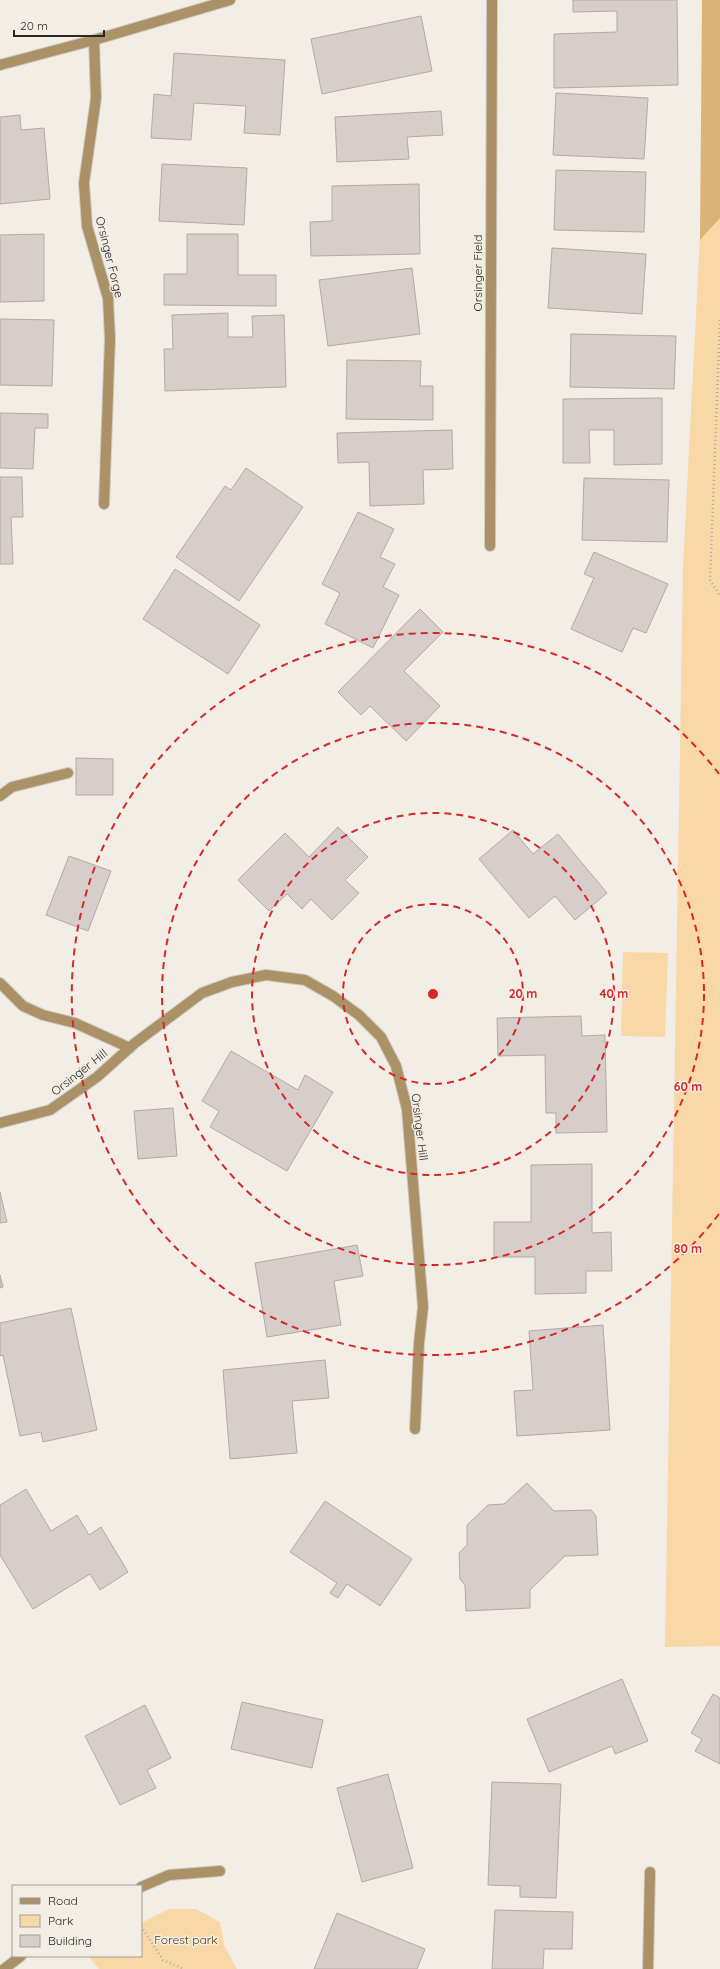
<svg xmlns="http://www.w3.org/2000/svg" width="720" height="1969" font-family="Quicksand,sans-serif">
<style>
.green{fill:#f9d8a7}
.forest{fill:#dab379}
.building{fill:#d7cdca;stroke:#b3a9a6}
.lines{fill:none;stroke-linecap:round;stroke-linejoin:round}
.minor-casing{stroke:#cecac2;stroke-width:12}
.path{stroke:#ada9a3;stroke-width:2.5;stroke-dasharray:1 3;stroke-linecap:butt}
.minor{stroke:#ab9166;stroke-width:10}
.ring{fill:none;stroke:#d62828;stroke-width:2;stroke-dasharray:7 5}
.labels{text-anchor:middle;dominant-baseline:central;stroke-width:3;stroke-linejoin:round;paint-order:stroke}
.street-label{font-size:12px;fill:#2a2825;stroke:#f2ede5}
.park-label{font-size:12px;fill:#543909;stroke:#f2ede5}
.centre{fill:#d62828;stroke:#f2ede5;stroke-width:2}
.ring-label{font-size:12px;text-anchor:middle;font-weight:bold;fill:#d62828;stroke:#f2ede5;stroke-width:3;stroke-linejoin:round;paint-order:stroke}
</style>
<rect width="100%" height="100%" fill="#f2ede5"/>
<path class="green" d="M 712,0 L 720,0 L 720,1646 L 665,1647 L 683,568 Z
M 623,952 L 668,953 L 665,1037 L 621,1036 Z
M 169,1909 L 196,1909 L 220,1922 L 224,1945 L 237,1969 L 99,1969 L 88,1956 L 141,1956 L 141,1923 Z"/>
<path class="forest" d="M 702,0 L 720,0 L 720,218 L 700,240 Z"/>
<path class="building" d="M 573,0 L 677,0 L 678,85 L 554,88 L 554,34 L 617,32 L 617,11 L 573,12 Z
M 421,16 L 432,71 L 322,94 L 311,39 Z
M 174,53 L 285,60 L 280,135 L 244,133 L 246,106 L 194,103 L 191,140 L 151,138 L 154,94 L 171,96 Z
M 556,93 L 648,98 L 644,159 L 553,155 Z
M 441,111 L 443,135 L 407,137 L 409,159 L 337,162 L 335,117 Z
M 20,115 L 21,130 L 44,128 L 50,199 L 0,204 L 0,117 Z
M 162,164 L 247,168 L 244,225 L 159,221 Z
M 556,170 L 646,172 L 644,232 L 554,230 Z
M 419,184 L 420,254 L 311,256 L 310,222 L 332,221 L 332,186 Z
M 44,234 L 44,301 L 0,302 L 0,235 Z
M 187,234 L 238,234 L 238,275 L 276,275 L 276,306 L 164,305 L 164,274 L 187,274 Z
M 552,248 L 646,254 L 642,314 L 548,308 Z
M 412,268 L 420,334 L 328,346 L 319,280 Z
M 228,313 L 228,337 L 253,337 L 252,316 L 284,315 L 286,387 L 165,391 L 164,349 L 173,349 L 172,315 Z
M 0,319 L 54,320 L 52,386 L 0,385 Z
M 571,334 L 676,336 L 674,389 L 570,387 Z
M 347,360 L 421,361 L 420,386 L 433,386 L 433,420 L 346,419 Z
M 662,398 L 662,464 L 614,465 L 614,430 L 589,430 L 590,463 L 563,463 L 563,399 Z
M 0,413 L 48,414 L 48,428 L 35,428 L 33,469 L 0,468 Z
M 452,430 L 453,469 L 423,470 L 424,504 L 370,506 L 369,462 L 338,463 L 337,433 Z
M 246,468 L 303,507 L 239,601 L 176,557 L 225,486 L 231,490 Z
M 0,477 L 22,477 L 23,517 L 11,517 L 13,564 L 0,564 Z
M 584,478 L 669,480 L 667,542 L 582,540 Z
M 358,512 L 394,529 L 380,557 L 395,564 L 383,587 L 399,595 L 373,648 L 325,624 L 340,593 L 322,584 Z
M 594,552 L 668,584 L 646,633 L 633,628 L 622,652 L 571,629 L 594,578 L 584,574 Z
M 175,569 L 260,625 L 228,674 L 143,619 Z
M 420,609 L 443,632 L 404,671 L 440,706 L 406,741 L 370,706 L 361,715 L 338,692 Z
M 76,758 L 113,759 L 113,795 L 76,795 Z
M 338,827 L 368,857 L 345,880 L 359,893 L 332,920 L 311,899 L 302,909 L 287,894 L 269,911 L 238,880 L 285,833 L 309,857 Z
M 513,830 L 533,854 L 558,834 L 607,893 L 575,920 L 555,896 L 529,918 L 479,859 Z
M 69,856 L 111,871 L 88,931 L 46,915 Z
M 581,1016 L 582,1036 L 605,1035 L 607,1132 L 556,1133 L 556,1113 L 546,1113 L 545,1055 L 498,1056 L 497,1018 Z
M 231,1051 L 298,1090 L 305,1075 L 333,1092 L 287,1171 L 210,1127 L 219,1111 L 202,1101 Z
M 173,1108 L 177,1156 L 138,1159 L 134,1111 Z
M 592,1164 L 592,1233 L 611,1232 L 612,1271 L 586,1271 L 586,1293 L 535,1294 L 535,1257 L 494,1257 L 494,1222 L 531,1222 L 531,1165 Z
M 0,1192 L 7,1222 L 0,1223 Z
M 357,1245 L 363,1276 L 334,1281 L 341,1325 L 267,1337 L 255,1263 Z
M 0,1275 L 3,1287 L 0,1288 Z
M 71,1308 L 97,1430 L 43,1442 L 41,1432 L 20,1436 L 3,1355 L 0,1356 L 0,1323 Z
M 603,1325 L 610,1430 L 517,1436 L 514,1391 L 533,1390 L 529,1331 Z
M 325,1360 L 329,1398 L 292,1401 L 297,1453 L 230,1459 L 223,1370 Z
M 527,1483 L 554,1511 L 591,1510 L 596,1516 L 598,1555 L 565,1556 L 530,1590 L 530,1608 L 466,1611 L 465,1585 L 460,1579 L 459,1553 L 467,1545 L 467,1525 L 488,1505 L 504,1504 Z
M 26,1489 L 51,1531 L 77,1515 L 89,1535 L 101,1527 L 128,1572 L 100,1590 L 90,1574 L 33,1609 L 0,1555 L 0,1505 Z
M 325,1501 L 412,1559 L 380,1606 L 347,1584 L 338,1598 L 330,1593 L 337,1583 L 290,1552 Z
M 622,1679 L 648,1741 L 615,1754 L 612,1746 L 549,1772 L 527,1719 Z
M 713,1694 L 720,1698 L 720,1764 L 695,1751 L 702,1739 L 691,1733 Z
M 242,1702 L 323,1720 L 312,1768 L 231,1749 Z
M 145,1705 L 171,1758 L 147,1770 L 156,1788 L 120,1805 L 85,1736 Z
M 388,1774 L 413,1868 L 362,1882 L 337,1788 Z
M 492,1782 L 561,1784 L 556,1898 L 520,1897 L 520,1886 L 488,1885 Z
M 495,1910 L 573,1912 L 572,1949 L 544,1949 L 543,1969 L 492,1969 Z
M 337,1913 L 425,1949 L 417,1969 L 314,1969 Z"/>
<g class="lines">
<defs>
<path id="minor" d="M 94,40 L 96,98 L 84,183 L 87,226 L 108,298 L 110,338 L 104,504
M 0,65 L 94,40 L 230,0
M 490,546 L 492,0
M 0,796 L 12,787 L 68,773
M 0,983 L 23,1006 L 43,1015 L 75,1023 L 130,1048
M 0,1123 L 50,1110 L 97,1077 L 135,1043 L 202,993 L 232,982 L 266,975 L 305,980 L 333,996 L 359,1015 L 381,1037 L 396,1066 L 407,1109 L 423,1307 L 419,1343 L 415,1429
M 141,1887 L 169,1875 L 220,1871
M 4,1969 L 21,1956
M 648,1969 L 650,1872"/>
</defs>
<use href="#minor" class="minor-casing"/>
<path class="path" d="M 720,320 L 710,580 L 720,596
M 141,1926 L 163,1960 L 184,1969"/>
<use href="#minor" class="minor"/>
</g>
<g class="ring">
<circle cx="433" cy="994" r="90"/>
<circle cx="433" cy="994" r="181"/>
<circle cx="433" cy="994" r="271"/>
<path d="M719 1214A361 361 0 1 1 719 774"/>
</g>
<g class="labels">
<g class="street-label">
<text transform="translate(110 257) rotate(76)">Orsinger Forge</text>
<text transform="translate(477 273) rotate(-90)">Orsinger Field</text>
<text transform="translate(79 1072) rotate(-38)">Orsinger Hill</text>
<text transform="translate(420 1127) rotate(83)">Orsinger Hill</text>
</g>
<g class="park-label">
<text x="186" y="1939">Forest park</text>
</g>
</g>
<circle cx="433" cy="994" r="6" class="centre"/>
<g class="ring-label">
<text x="523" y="998">20 m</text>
<text x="614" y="998">40 m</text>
<text x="688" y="1091">60 m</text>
<text x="688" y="1253">80 m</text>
</g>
<rect x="12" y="1885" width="130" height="72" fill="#f2ede5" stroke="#a29e98"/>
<rect x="20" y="1898" width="20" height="6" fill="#ab9166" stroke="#a29e98"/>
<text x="48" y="1905" font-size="12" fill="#2a2825">Road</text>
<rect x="20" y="1915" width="20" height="12" fill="#f9d8a7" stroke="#a29e98"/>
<text x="48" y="1925" font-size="12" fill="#2a2825">Park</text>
<rect x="20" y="1935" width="20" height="12" fill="#d7cdca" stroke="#a29e98"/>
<text x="48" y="1945" font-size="12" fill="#2a2825">Building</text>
<path d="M14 30v6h90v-6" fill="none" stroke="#2a2825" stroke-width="2"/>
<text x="20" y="30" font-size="12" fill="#2a2825" stroke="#f2ede5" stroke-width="3" paint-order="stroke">20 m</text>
</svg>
